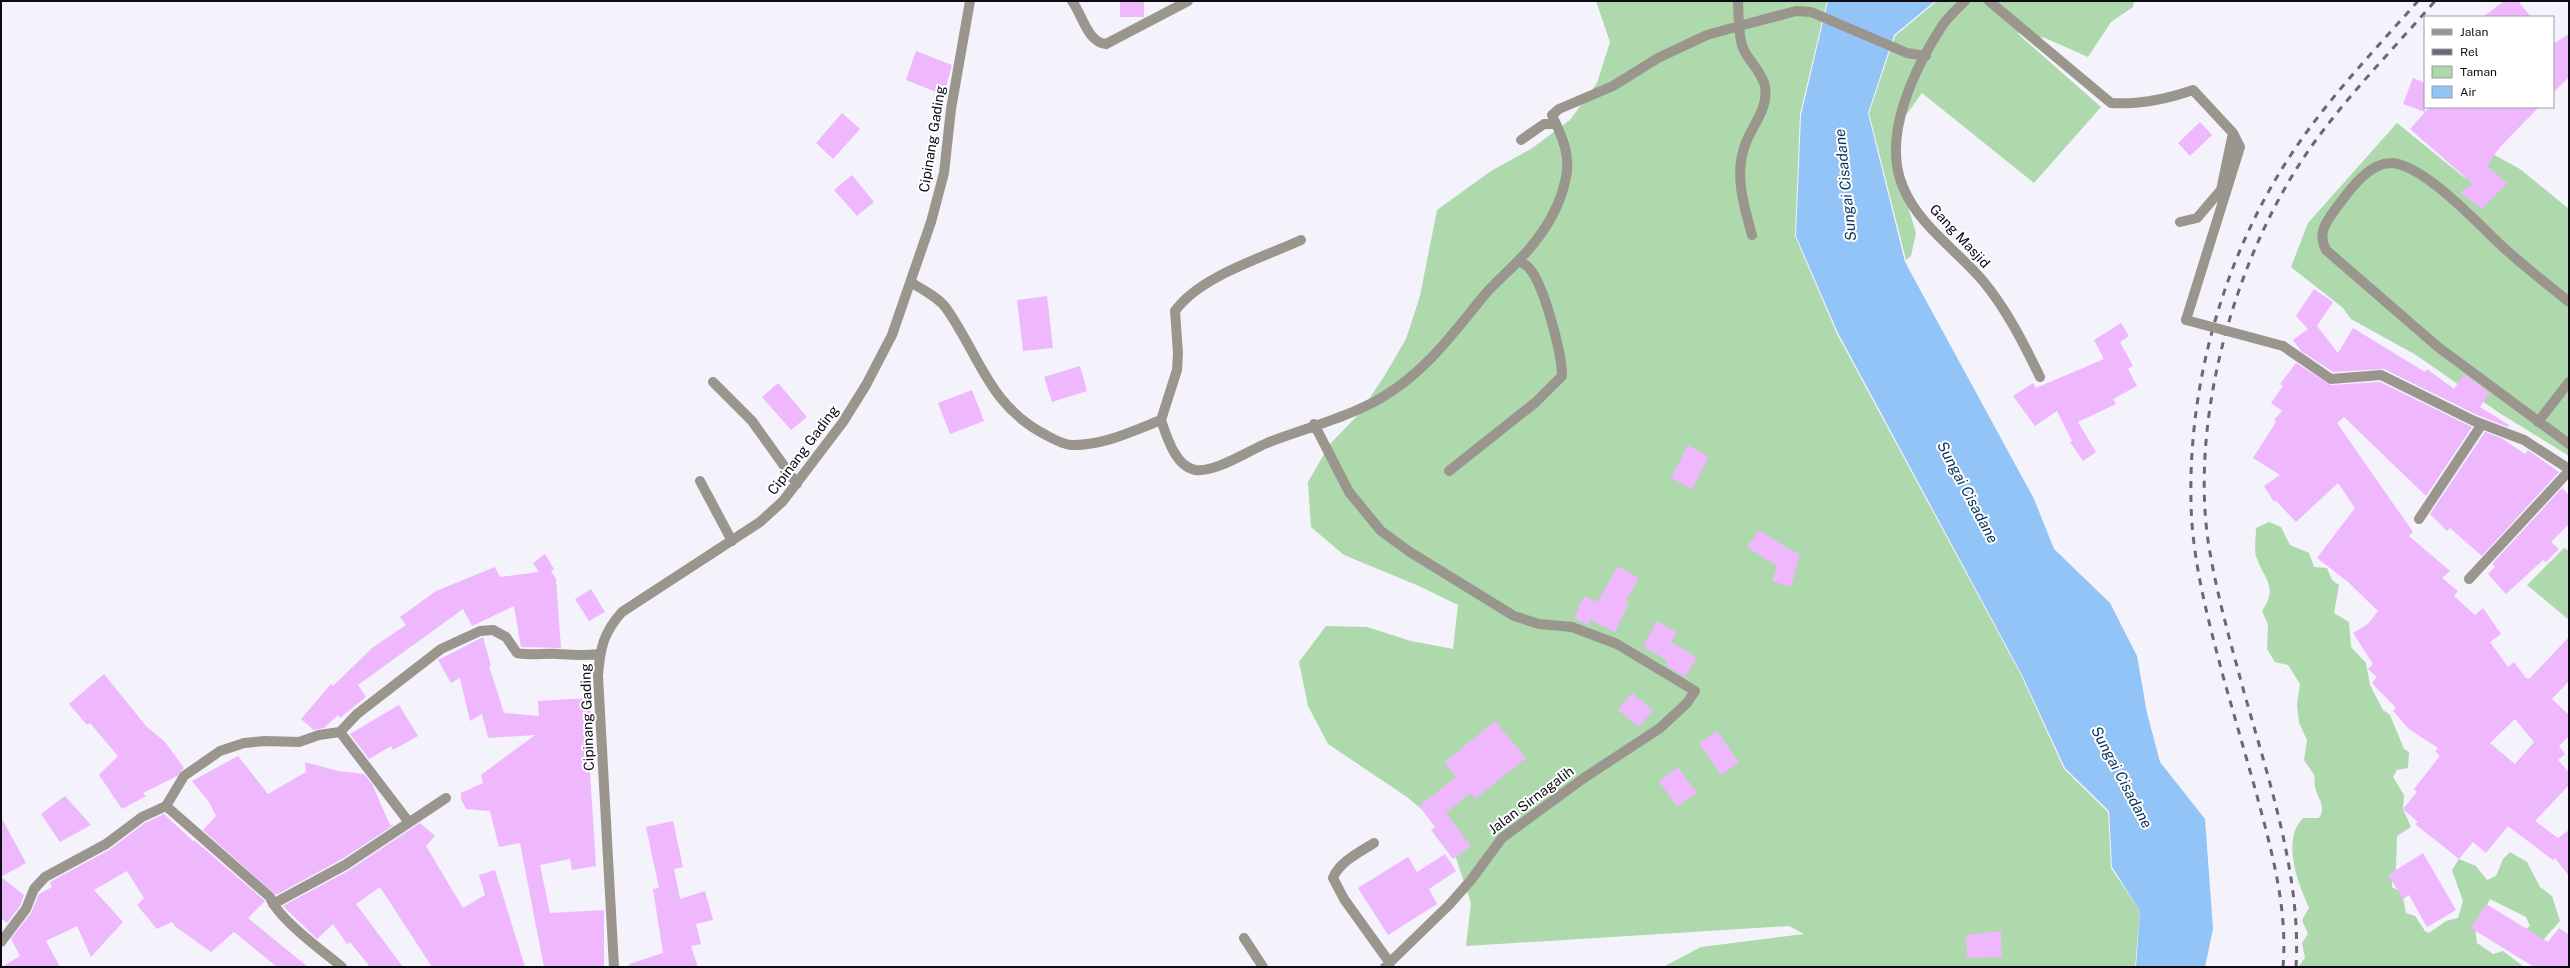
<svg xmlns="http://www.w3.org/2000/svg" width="2570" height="968" font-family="'Public Sans',sans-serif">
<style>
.green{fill:#add9ac}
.water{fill:#92c4f7}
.building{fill:#efb7fd;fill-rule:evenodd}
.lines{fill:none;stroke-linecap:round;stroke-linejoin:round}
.minor{stroke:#9a968d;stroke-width:10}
.rail{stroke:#6a6870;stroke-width:3;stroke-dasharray:7 7;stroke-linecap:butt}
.minor-bridge{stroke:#9a968d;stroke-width:10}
.labels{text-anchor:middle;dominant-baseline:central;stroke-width:4;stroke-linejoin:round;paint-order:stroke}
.street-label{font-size:14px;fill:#0d0b13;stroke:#fff}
.water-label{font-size:15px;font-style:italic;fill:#05345c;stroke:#fff}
</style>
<rect width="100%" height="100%" fill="#f4f2fb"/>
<path class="green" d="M 1596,1 L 1827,1 L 1800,114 L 1795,236 L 1837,334 L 2021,675 L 2064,769 L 2108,812 L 2111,868 L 2140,911 L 2135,967 L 1663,967 L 1701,947 L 1804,934 L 1789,926 L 1466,946 L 1471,903 L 1456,858 L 1433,819 L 1407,797 L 1328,744 L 1308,706 L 1299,662 L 1326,626 L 1367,627 L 1411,641 L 1453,649 L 1458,605 L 1419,586 L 1344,555 L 1311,527 L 1308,482 L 1330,444 L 1359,414 L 1385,375 L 1406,339 L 1420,296 L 1437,210 L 1491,171 L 1531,149 L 1570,120 L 1597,83 L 1610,42 Z
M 1937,1 L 2134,1 L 2133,7 L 2111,22 L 2088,57 L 2045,38 L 2017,33 L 2101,107 L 2034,183 L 1922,93 L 1896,129 L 1907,203 L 1916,233 L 1911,256 L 1906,260 L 1869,113 L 1895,36 Z
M 2397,123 L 2465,178 L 2489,152 L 2520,169 L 2569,209 L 2569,456 L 2501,414 L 2416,355 L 2351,319 L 2343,308 L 2291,267 L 2308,223 Z
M 2269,522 L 2281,527 L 2290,545 L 2309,553 L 2314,567 L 2327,568 L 2332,580 L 2339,585 L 2334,613 L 2349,622 L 2351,647 L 2366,663 L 2370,685 L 2383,710 L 2390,715 L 2404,749 L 2409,752 L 2408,768 L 2397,770 L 2393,777 L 2404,795 L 2403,809 L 2411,827 L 2397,836 L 2396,869 L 2392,875 L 2392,887 L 2402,893 L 2406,913 L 2415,916 L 2425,931 L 2429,933 L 2446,921 L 2458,918 L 2463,901 L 2452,870 L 2459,859 L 2476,866 L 2487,880 L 2496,876 L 2503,859 L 2510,852 L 2527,862 L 2540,887 L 2552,896 L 2560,921 L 2533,951 L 2526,929 L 2530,926 L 2526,917 L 2490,899 L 2475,926 L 2477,943 L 2493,954 L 2503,951 L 2524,967 L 2298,967 L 2305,958 L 2302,943 L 2308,934 L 2302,920 L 2309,908 C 2298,883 2281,841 2303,818 L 2319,818 C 2329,803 2311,795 2315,776 L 2304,760 L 2307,740 L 2299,723 L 2297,704 L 2300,684 L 2288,665 L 2275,662 L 2267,649 L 2268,624 L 2262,611 C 2279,586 2264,580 2256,556 C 2254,548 2256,536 2256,528 Z
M 2564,548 L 2569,551 L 2569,620 L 2527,585 Z"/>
<path class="water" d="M 1828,1 L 1935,1 L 1894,35 L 1868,113 L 1905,262 L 2034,499 L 2054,549 L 2110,603 L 2137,656 L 2147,713 L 2160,762 L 2205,819 L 2213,929 L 2205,967 L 2136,967 L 2140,911 L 2112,867 L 2109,811 L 2065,768 L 2022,675 L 1838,333 L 1796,236 L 1801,115 Z"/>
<path class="building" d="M 1120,1 L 1144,1 L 1144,17 L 1120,17 Z
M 2504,1 L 2518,1 L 2531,17 L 2483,17 Z
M 2569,34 L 2569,77 L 2553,93 L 2553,44 Z
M 916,51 L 952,65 L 944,95 L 906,80 Z
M 2413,78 L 2425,83 L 2425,112 L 2430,107 L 2539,107 L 2500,147 L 2487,166 L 2507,183 L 2482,209 L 2460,192 L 2473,184 L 2410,129 L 2425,112 L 2403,104 Z
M 842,113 L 860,129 L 833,159 L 816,143 Z
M 2200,122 L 2212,135 L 2190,156 L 2178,143 Z
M 852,175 L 874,202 L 857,216 L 834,190 Z
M 2314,289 L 2333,302 L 2317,326 L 2338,353 L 2353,328 L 2425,372 L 2427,369 L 2454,389 L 2464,374 L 2490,393 L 2480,407 L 2509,425 L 2508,427 L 2477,415 L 2384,369 L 2333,372 L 2301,351 L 2293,340 L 2308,329 L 2296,316 Z
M 1047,296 L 1053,348 L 1023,351 L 1017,300 Z
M 2121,323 L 2129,336 L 2120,342 L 2133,366 L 2128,369 L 2137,386 L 2113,399 L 2116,404 L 2078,422 L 2096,452 L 2083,461 L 2070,442 L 2072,441 L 2057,411 L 2035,426 L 2013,396 L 2033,383 L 2036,388 L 2104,359 L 2094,340 Z
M 2296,363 L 2331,385 L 2380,382 L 2472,427 L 2426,496 L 2344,417 L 2337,423 L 2413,532 L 2409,536 L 2450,571 L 2442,578 L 2458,591 L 2454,596 L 2475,615 L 2483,608 L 2501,634 L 2490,642 L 2508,667 L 2514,662 L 2526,678 L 2530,678 L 2569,637 L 2569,681 L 2552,699 L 2569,715 L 2569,736 L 2559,746 L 2565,754 L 2558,760 L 2569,772 L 2569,785 L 2535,821 L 2558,838 L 2569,830 L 2569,876 L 2555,858 L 2553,860 L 2508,826 L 2486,853 L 2473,842 L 2459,859 L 2415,824 L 2418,822 L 2403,809 L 2417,792 L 2414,789 L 2440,756 L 2435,751 L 2438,748 L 2409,729 L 2393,711 L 2396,708 L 2372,683 L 2377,677 L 2368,669 L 2373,664 L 2353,633 L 2368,624 L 2378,611 L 2348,582 L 2317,558 L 2355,508 L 2338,483 L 2296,522 L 2276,501 L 2274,502 L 2264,486 L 2280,475 L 2253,458 L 2276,422 L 2274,420 L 2282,411 L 2271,403 L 2283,386 L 2280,384 ZM 2515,719 L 2534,742 L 2515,764 L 2490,743 Z
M 1080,366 L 1087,391 L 1052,402 L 1044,377 Z
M 778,383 L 807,417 L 791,430 L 762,397 Z
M 972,390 L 984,421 L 950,434 L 938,403 Z
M 2485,432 L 2501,438 L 2525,454 L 2528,450 L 2559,472 L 2482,556 L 2450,528 L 2447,531 L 2430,514 Z
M 1688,445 L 1709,457 L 1692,489 L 1671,478 Z
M 2562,488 L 2569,495 L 2569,524 L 2551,542 L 2559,549 L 2546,562 L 2543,560 L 2506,594 L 2488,574 L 2495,567 L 2492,564 Z
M 1759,530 L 1792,551 L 1800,554 L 1791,587 L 1772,581 L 1777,566 L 1747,547 Z
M 545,554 L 554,569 L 551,571 L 556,579 L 561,648 L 521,647 L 514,606 L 472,626 L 463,609 L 358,685 L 366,697 L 340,718 L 338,715 L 324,728 L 314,730 L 301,719 L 331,684 L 333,686 L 372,648 L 406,625 L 400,617 L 436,591 L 495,567 L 500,577 L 539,572 L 533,563 Z
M 1618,566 L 1639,578 L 1626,601 L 1629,603 L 1615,632 L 1590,620 L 1588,625 L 1574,618 L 1584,596 L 1597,602 Z
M 591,589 L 605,612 L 589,621 L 575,599 Z
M 1657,621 L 1677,632 L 1671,642 L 1697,658 L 1685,677 L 1665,665 L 1668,661 L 1643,646 Z
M 483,637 L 491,666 L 489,666 L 504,713 L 539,716 L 538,701 L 590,698 L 593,757 L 589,757 L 596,866 L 572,870 L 570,859 L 540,865 L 550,913 L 604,910 L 604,967 L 544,967 L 520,843 L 499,847 L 490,811 L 466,809 L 461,799 L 461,793 L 483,783 L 481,775 L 535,735 L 488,738 L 482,714 L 470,721 L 460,678 L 451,683 L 438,660 Z
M 104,674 L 146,726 L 165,742 L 184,768 L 177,776 L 143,793 L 146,796 L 122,809 L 99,775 L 118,756 L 90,723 L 87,725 L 69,704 Z
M 1632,693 L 1653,710 L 1639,727 L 1618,710 Z
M 399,705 L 418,736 L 393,750 L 391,746 L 369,759 L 350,734 Z
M 1495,721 L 1526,758 L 1475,799 L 1470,793 L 1446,813 L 1471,846 L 1453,859 L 1431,830 L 1435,827 L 1419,806 L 1456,777 L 1445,762 Z
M 1717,731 L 1739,763 L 1721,775 L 1699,743 Z
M 238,756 L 268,794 L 306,772 L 305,762 L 338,771 L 364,774 L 372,784 L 390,825 L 394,825 L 342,859 L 276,895 L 203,830 L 216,816 L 209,802 L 192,781 Z
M 1678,767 L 1697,793 L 1677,807 L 1659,781 Z
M 65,796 L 91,825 L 60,842 L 41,814 Z
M 164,814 L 193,841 L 194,840 L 265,901 L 248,918 L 308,967 L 277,967 L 234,932 L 211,952 L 176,927 L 172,922 L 157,929 L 137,905 L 144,898 L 127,871 L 94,890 L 123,922 L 91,957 L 77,926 L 46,941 L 60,967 L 2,967 L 20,956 L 11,939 L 31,913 L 39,894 L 52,887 L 50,882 L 109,850 L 145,823 Z
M 1,817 L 26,863 L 1,877 Z
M 673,821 L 683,867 L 674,869 L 680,899 L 705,891 L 713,920 L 696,924 L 701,944 L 691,946 L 698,967 L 629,967 L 629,964 L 663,953 L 653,889 L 659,888 L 646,827 Z
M 420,823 L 435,836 L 426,846 L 463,908 L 485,895 L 479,875 L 495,870 L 525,967 L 432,967 L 380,887 L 356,904 L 403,967 L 370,967 L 350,942 L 347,944 L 333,924 L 317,939 L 283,906 L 348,871 Z
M 2423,853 L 2456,910 L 2427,927 L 2409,895 L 2403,899 L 2388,875 Z
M 1445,854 L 1456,871 L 1429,889 L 1437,904 L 1388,935 L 1358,888 L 1408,857 L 1417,872 Z
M 1,877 L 24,895 L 20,906 L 7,923 L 1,918 Z
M 2486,904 L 2548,942 L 2559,928 L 2569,935 L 2569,967 L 2534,967 L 2471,928 Z
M 2001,931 L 2002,957 L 1967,958 L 1966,935 Z"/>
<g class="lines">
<path class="minor" d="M 1072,1 C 1082,14 1087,42 1106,44 L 1188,1
M 1965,1 C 1957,9 1948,17 1942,26 C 1915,68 1881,136 1903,187 C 1919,226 1957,250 1983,281 C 2007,310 2024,344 2040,377
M 1989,1 L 2111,103 C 2140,105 2167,99 2193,90 L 2233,133 L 2221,190 L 2197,218 L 2180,222
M 1552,115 L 1559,109 L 1613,86 L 1658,58 L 1707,35 L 1739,26 L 1738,1
M 1521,140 L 1544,124 L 1555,124 L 1553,118
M 1752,235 C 1744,206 1734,175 1745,145 C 1752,125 1769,109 1765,86 C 1762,73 1751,63 1745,52 C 1740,44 1740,35 1739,26 L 1796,11 L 1811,12 L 1907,53 L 1926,56
M 912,283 C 923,290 938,297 946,308 C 980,356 988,405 1046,435 C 1053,439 1062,444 1071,445 C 1102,446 1133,431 1161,420 C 1167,437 1175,466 1195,470 C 1215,473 1248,451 1267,443 C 1303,429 1349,417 1381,398 C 1424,373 1451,336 1482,298 C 1492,285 1506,274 1517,262 C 1540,239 1560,209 1566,177 C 1571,154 1561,135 1552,115
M 2569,302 C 2547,284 2525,267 2504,248 C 2480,226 2424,164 2391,163 C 2368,163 2349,191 2337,207 C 2326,222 2317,233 2326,250 L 2438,347 L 2569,444
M 2186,320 L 2240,147 L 2233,133
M 2283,346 L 2331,379 L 2381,375 L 2474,421 L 2524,440 L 2569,469
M 713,382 L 752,421 L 797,484
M 1161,420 L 1177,370 L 1178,353 L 1175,311 C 1200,276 1262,258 1301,240
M 2538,422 L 2569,382
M 1314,424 L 1349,492 L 1381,531 L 1410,552 L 1514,616 L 1539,624 L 1572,627 L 1617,644 L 1695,691 L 1687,703 L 1660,728 L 1584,778 L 1502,838 L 1471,880 L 1449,905 L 1385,967
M 1449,471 L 1536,402 L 1562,376 C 1562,354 1544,284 1529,268 C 1527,265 1522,263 1519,261
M 700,481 L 732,541
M 2419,519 L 2482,424
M 2469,579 L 2569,471
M 340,732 L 408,821
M 166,806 L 270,897 C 277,918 324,952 342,967
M 1374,843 C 1360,852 1339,862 1333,878 L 1344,899 L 1390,963
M 273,904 L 345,865 L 446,798
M 1244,938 L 1263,967
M 1,942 L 26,909 L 34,889 L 45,877 L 106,844 L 142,817 L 166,806 L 184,776 L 220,751 L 244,743 L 265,741 L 299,742 L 319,735 L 340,732 L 357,714 L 441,649 L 480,631 L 493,630 L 506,637 L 517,653 C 533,656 544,653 558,654 C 574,655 584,656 599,654
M 614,967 L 598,676 C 600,649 603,633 622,612 L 760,522 L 783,501 L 843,422 L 866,385 L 892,335 L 931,222 L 944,173 L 951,109 L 970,1"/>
<path class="rail" d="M 2283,967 C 2288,907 2271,849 2256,792 C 2245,753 2234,715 2223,676 C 2208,619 2192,561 2191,502 C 2188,373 2230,237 2306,133 C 2340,86 2380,44 2418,1
M 2296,967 C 2302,869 2263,764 2238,670 C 2227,630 2216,589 2209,547 C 2188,416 2238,246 2316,140 C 2352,91 2395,47 2435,1"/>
<path class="minor-bridge" d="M 2186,320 L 2283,346"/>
</g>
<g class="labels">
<g class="street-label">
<text transform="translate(932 139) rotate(-81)">Cipinang Gading</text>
<text transform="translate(1960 236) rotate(47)">Gang Masjid</text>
<text transform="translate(803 450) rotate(-53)">Cipinang Gading</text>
<text transform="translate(587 717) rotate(-92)">Cipinang Gading</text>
<text transform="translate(1531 800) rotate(-37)">Jalan Sirnagalih</text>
</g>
<g class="water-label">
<text transform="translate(1845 185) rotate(-96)">Sungai Cisadane</text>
<text transform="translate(1968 492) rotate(62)">Sungai Cisadane</text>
<text transform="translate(2122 777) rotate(62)">Sungai Cisadane</text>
</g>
</g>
<rect width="2570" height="968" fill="none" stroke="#0d0b13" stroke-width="4"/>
<rect x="2424" y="16" width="130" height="92" fill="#ffffff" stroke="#9e9da1"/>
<rect x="2432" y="29" width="20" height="6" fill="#9a968d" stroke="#9e9da1"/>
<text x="2460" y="36" font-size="12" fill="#0d0b13">Jalan</text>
<rect x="2432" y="49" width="20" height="6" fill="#6a6870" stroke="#9e9da1"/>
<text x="2460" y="56" font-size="12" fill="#0d0b13">Rel</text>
<rect x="2432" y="66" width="20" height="12" fill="#add9ac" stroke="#9e9da1"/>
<text x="2460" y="76" font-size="12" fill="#0d0b13">Taman</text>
<rect x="2432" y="86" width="20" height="12" fill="#92c4f7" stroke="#9e9da1"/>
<text x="2460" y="96" font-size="12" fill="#0d0b13">Air</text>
</svg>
